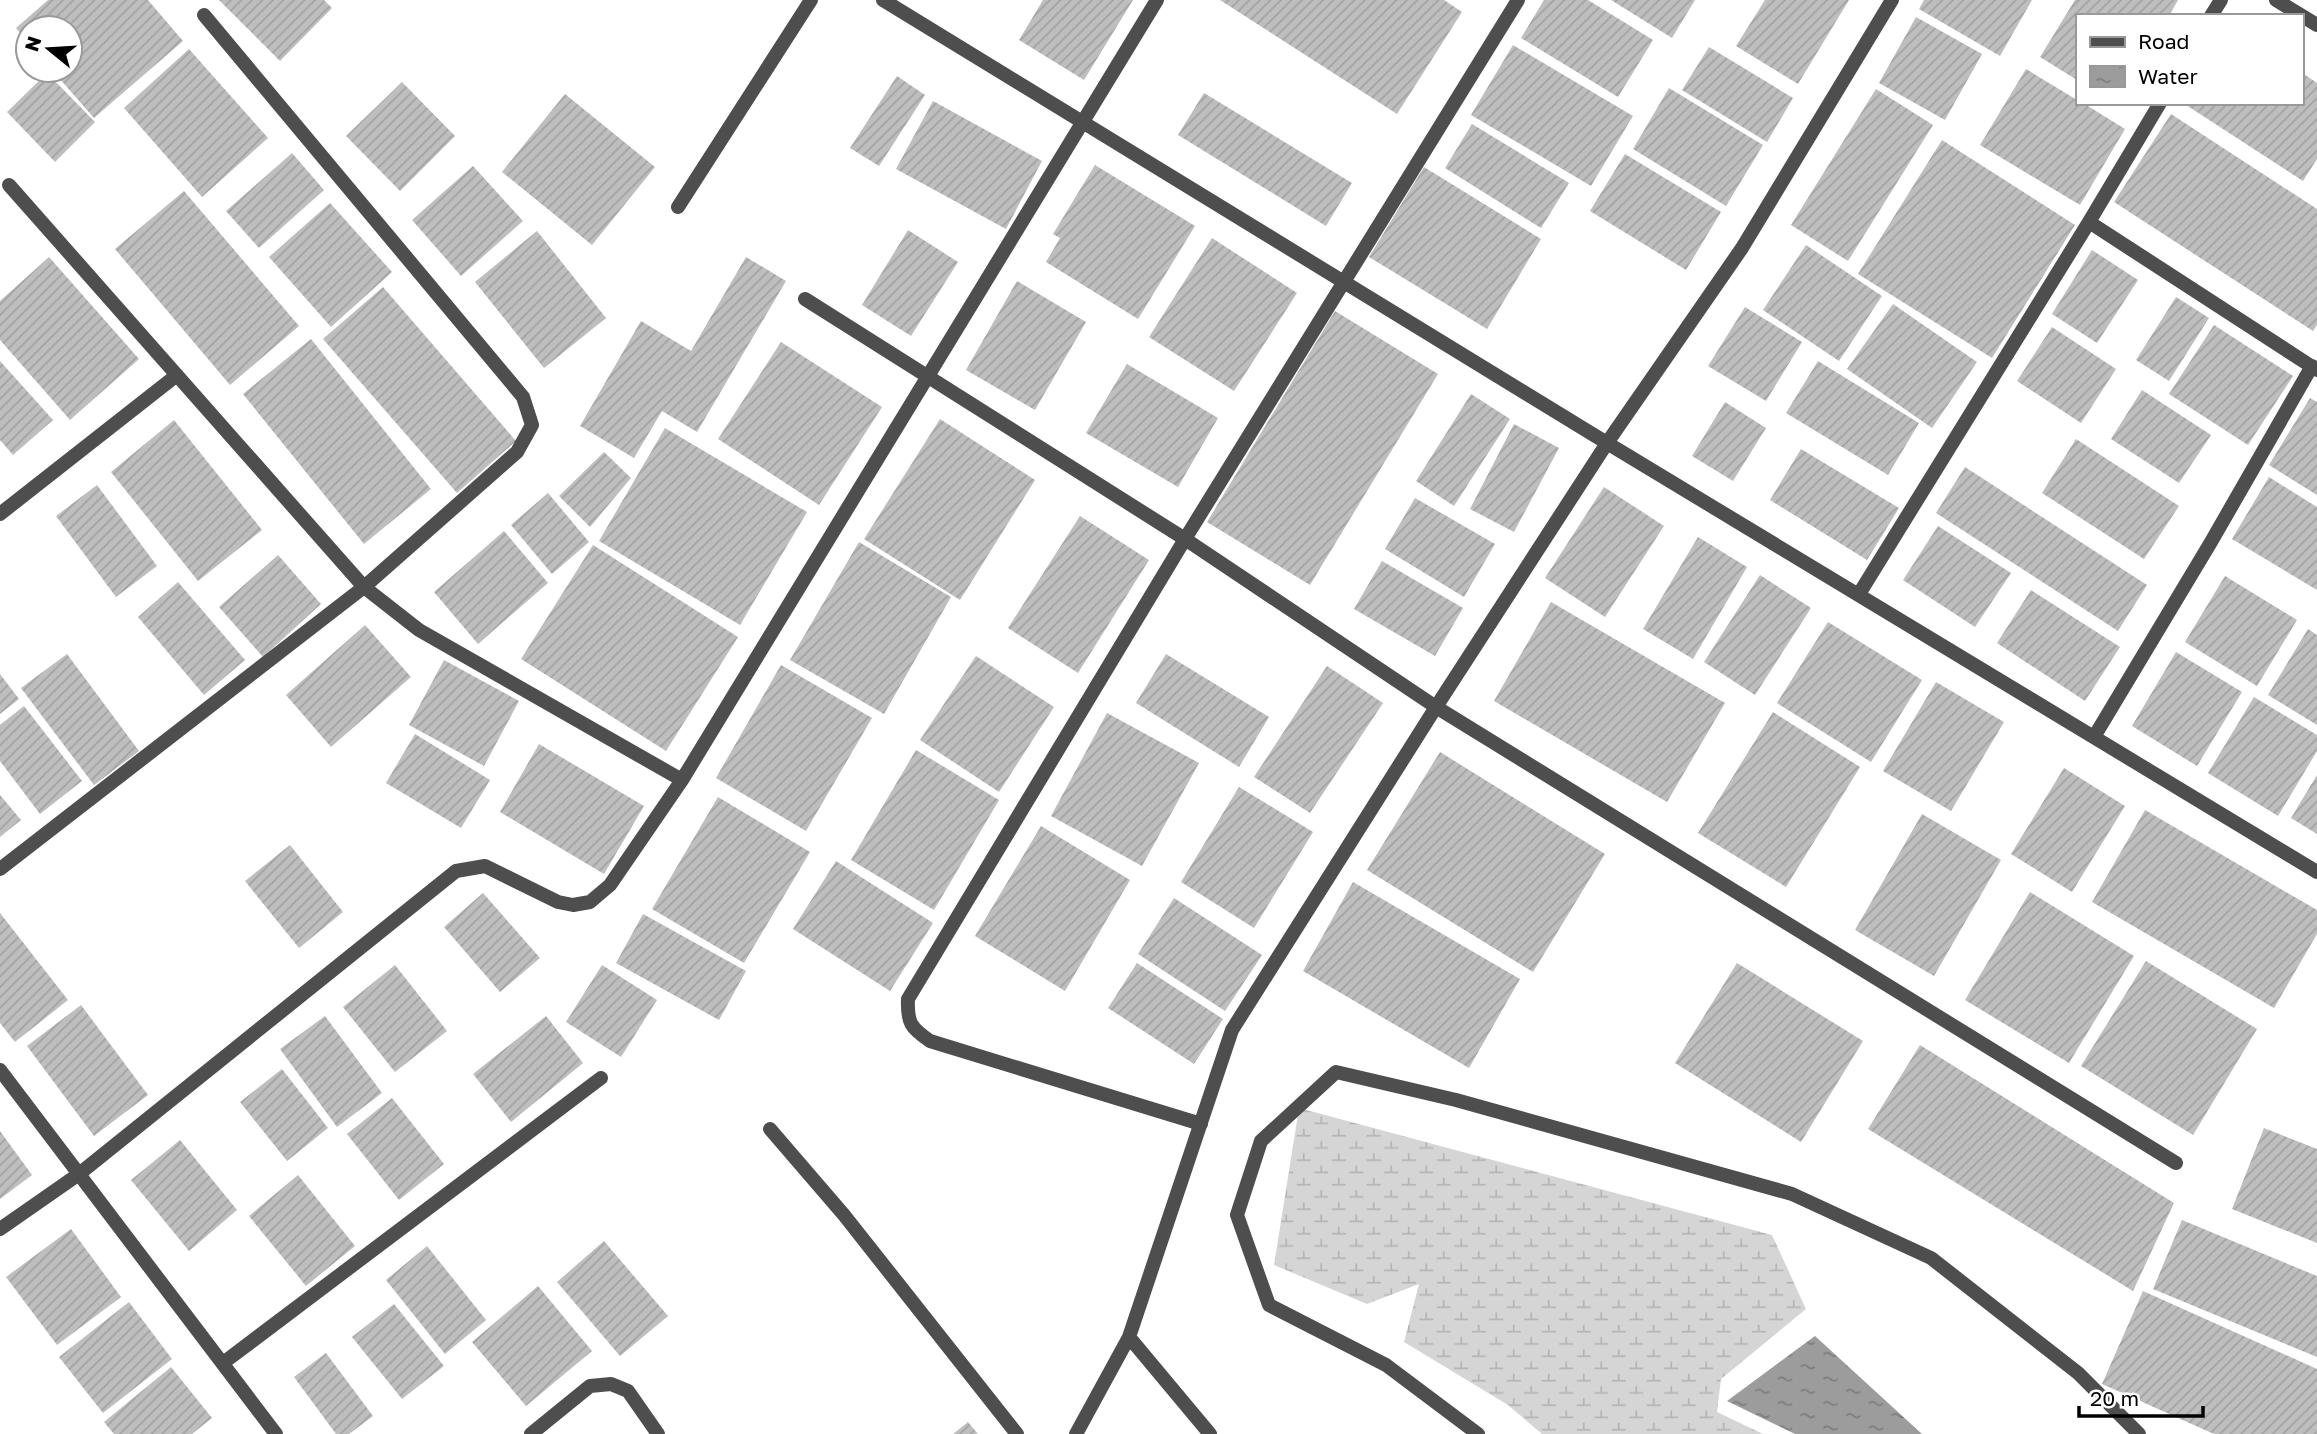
<svg xmlns="http://www.w3.org/2000/svg" width="2317" height="1434" font-family="'Golos Text',sans-serif">
<style>
.wetland{fill:url(#wetland-marsh)}
.water{fill:url(#water-ripples)}
.building{fill:url(#building-hatch)}
.lines{fill:none;stroke-linecap:round;stroke-linejoin:round}
.service{stroke:#4e4e4e;stroke-width:14}
.minor{stroke:#4e4e4e;stroke-width:14}
</style>
<defs>
<pattern id="wetland-marsh" width="20" height="14" patternUnits="userSpaceOnUse" patternTransform="scale(1.75)"><rect width="20" height="14" fill="#d5d5d5"/><path d="M1 5h8M5 5V1M11 12h8M15 12V8" fill="none" stroke="#b5b5b5"/></pattern>
<pattern id="water-ripples" width="26" height="14" patternUnits="userSpaceOnUse" patternTransform="scale(1.75)"><rect width="26" height="14" fill="#9c9c9c"/><path d="M2 4q2-2 4 0t4 0M15 11q2-2 4 0t4 0" fill="none" stroke="#7d7d7d"/></pattern>
<pattern id="building-hatch" width="6" height="6" patternUnits="userSpaceOnUse" patternTransform="scale(1.75)"><rect width="6" height="6" fill="#bebebe"/><path d="M-1 1l2-2M0 6l6-6M5 7l2-2" fill="none" stroke="#a2a2a2"/></pattern>
</defs>
<rect width="100%" height="100%" fill="#fff"/>
<path class="wetland" d="M 1299,1108 L 1772,1235 L 1806,1309 L 1721,1379 L 1717,1412 L 1763,1434 L 1542,1434 L 1508,1405 L 1404,1342 L 1419,1284 L 1367,1304 L 1274,1265 Z"/>
<path class="water" d="M 1815,1336 L 1922,1434 L 1795,1434 L 1727,1401 Z"/>
<path class="building" d="M 48,0 L 148,0 L 183,41 L 94,118 L 52,70 L 70,70 L 70,28 L 28,28 L 28,42 L 16,28 Z
M 219,0 L 324,0 L 332,8 L 280,61 Z
M 1043,0 L 1133,0 L 1084,80 L 1019,40 Z
M 1220,0 L 1444,0 L 1462,12 L 1397,114 Z
M 1544,0 L 1588,0 L 1653,40 L 1618,97 L 1521,38 Z
M 1611,0 L 1695,0 L 1672,38 Z
M 1765,0 L 1849,0 L 1798,84 L 1736,46 Z
M 1924,0 L 2032,0 L 2000,56 L 1919,9 Z
M 2075,0 L 2178,0 L 2169,16 L 2077,16 L 2077,80 L 2040,57 Z
M 1916,17 L 1982,54 L 1945,120 L 1879,83 Z
M 1513,45 L 1633,116 L 1591,186 L 1471,115 Z
M 1709,47 L 1793,98 L 1767,142 L 1682,90 Z
M 189,49 L 268,138 L 202,197 L 124,108 Z
M 2026,69 L 2077,100 L 2077,103 L 2083,103 L 2125,129 L 2080,205 L 1980,145 Z
M 2301,72 L 2317,83 L 2317,159 L 2303,181 L 2183,103 L 2301,103 Z
M 47,73 L 95,122 L 55,162 L 7,112 Z
M 897,76 L 925,95 L 879,166 L 850,148 Z
M 402,82 L 455,136 L 400,191 L 346,136 Z
M 1669,88 L 1763,145 L 1726,206 L 1633,149 Z
M 1876,89 L 1933,125 L 1848,261 L 1791,225 Z
M 1204,93 L 1352,183 L 1326,226 L 1178,135 Z
M 565,94 L 655,167 L 592,245 L 502,172 Z
M 933,101 L 1042,161 L 1006,229 L 896,169 Z
M 2171,114 L 2317,209 L 2317,325 L 2313,331 L 2114,202 Z
M 1472,124 L 1569,183 L 1541,228 L 1445,168 Z
M 1942,140 L 2075,225 L 1992,358 L 1858,274 Z
M 292,153 L 324,190 L 259,248 L 226,211 Z
M 1625,154 L 1721,212 L 1686,270 L 1590,211 Z
M 1095,165 L 1195,226 L 1138,319 L 1046,262 L 1060,238 L 1053,234 Z
M 473,166 L 523,221 L 461,276 L 412,220 Z
M 1424,167 L 1541,239 L 1487,329 L 1369,257 Z
M 184,191 L 299,326 L 230,385 L 115,249 Z
M 330,203 L 392,272 L 331,327 L 269,257 Z
M 908,230 L 958,262 L 911,336 L 862,305 Z
M 537,231 L 606,318 L 544,368 L 475,282 Z
M 1212,238 L 1297,293 L 1234,391 L 1149,337 Z
M 1806,245 L 1882,296 L 1839,361 L 1763,310 Z
M 2092,250 L 2138,280 L 2097,343 L 2052,314 Z
M 49,257 L 139,359 L 70,420 L 0,340 L 0,301 Z
M 746,257 L 786,281 L 697,432 L 662,411 L 634,458 L 580,426 L 641,321 L 691,351 Z
M 1017,281 L 1086,322 L 1035,410 L 966,370 Z
M 383,287 L 516,441 L 457,493 L 323,339 Z
M 2176,297 L 2209,318 L 2169,381 L 2136,360 Z
M 1893,304 L 1977,362 L 1932,428 L 1847,369 Z
M 1745,307 L 1802,342 L 1766,401 L 1708,366 Z
M 1335,311 L 1438,374 L 1310,585 L 1207,522 Z
M 2214,325 L 2293,376 L 2248,445 L 2169,394 Z
M 2052,327 L 2116,369 L 2081,423 L 2017,381 Z
M 311,339 L 431,489 L 364,544 L 243,394 Z
M 781,342 L 882,407 L 819,505 L 718,439 Z
M 0,361 L 53,420 L 13,455 L 0,440 Z
M 1818,361 L 1919,423 L 1888,475 L 1786,413 Z
M 1127,364 L 1218,418 L 1178,487 L 1086,433 Z
M 2142,390 L 2211,435 L 2179,483 L 2111,439 Z
M 1471,394 L 1510,419 L 1454,506 L 1416,481 Z
M 2310,398 L 2317,402 L 2317,495 L 2269,465 Z
M 1725,402 L 1766,428 L 1733,481 L 1692,456 Z
M 940,419 L 1035,480 L 960,600 L 864,539 Z
M 174,420 L 262,530 L 198,581 L 111,472 Z
M 1514,424 L 1559,448 L 1514,532 L 1470,509 Z
M 665,428 L 807,512 L 740,625 L 599,541 Z
M 2076,439 L 2179,506 L 2144,559 L 2042,493 Z
M 1801,449 L 1899,508 L 1867,560 L 1770,500 Z
M 604,452 L 631,478 L 590,527 L 559,496 Z
M 1965,467 L 2147,585 L 2118,631 L 1936,513 Z
M 2269,477 L 2317,507 L 2317,590 L 2232,539 Z
M 97,485 L 157,566 L 116,597 L 56,516 Z
M 1604,487 L 1664,526 L 1605,617 L 1545,578 Z
M 548,493 L 589,542 L 552,574 L 511,525 Z
M 1415,498 L 1495,544 L 1464,597 L 1385,549 Z
M 1080,516 L 1149,560 L 1078,673 L 1008,628 Z
M 1938,526 L 2011,573 L 1975,627 L 1903,580 Z
M 504,531 L 548,583 L 478,644 L 434,592 Z
M 1698,537 L 1747,567 L 1693,659 L 1643,629 Z
M 859,542 L 951,597 L 884,714 L 790,660 Z
M 593,545 L 738,637 L 666,751 L 521,659 Z
M 278,555 L 321,604 L 263,657 L 219,607 Z
M 1382,561 L 1463,608 L 1435,656 L 1354,609 Z
M 1760,575 L 1811,608 L 1755,695 L 1704,662 Z
M 2225,576 L 2297,620 L 2257,686 L 2185,642 Z
M 178,582 L 245,660 L 204,695 L 138,617 Z
M 2031,590 L 2120,647 L 2085,701 L 1997,643 Z
M 1551,602 L 1725,703 L 1667,802 L 1494,701 Z
M 1828,622 L 1922,680 L 1871,762 L 1777,703 Z
M 365,625 L 411,677 L 331,747 L 286,695 Z
M 2308,629 L 2317,635 L 2317,725 L 2268,695 Z
M 2176,652 L 2242,692 L 2197,766 L 2132,726 Z
M 67,654 L 139,751 L 94,785 L 21,688 Z
M 1166,654 L 1269,717 L 1239,767 L 1136,703 Z
M 976,656 L 1054,707 L 999,792 L 920,740 Z
M 444,660 L 519,701 L 484,766 L 409,725 Z
M 781,665 L 872,718 L 806,831 L 716,778 Z
M 1327,666 L 1383,703 L 1310,813 L 1254,777 Z
M 0,674 L 19,699 L 0,714 Z
M 1936,682 L 2004,722 L 1951,811 L 1883,771 Z
M 2254,697 L 2317,735 L 2317,751 L 2278,816 L 2208,773 Z
M 24,706 L 82,781 L 40,814 L 0,761 L 0,725 Z
M 1773,712 L 1860,767 L 1786,887 L 1698,833 Z
M 1107,713 L 1199,763 L 1142,866 L 1051,816 Z
M 415,734 L 490,780 L 461,828 L 386,783 Z
M 539,744 L 644,806 L 604,874 L 500,812 Z
M 916,750 L 999,800 L 934,910 L 851,860 Z
M 1440,752 L 1605,854 L 1533,972 L 1367,870 Z
M 2064,768 L 2125,806 L 2072,892 L 2011,854 Z
M 2317,775 L 2317,834 L 2291,818 Z
M 1239,787 L 1313,832 L 1254,928 L 1181,882 Z
M 0,795 L 21,820 L 0,837 Z
M 718,797 L 810,852 L 744,963 L 652,909 Z
M 2145,810 L 2317,910 L 2317,934 L 2274,1008 L 2092,902 Z
M 1922,814 L 2001,860 L 1934,976 L 1855,930 Z
M 1041,826 L 1130,880 L 1065,991 L 975,936 Z
M 290,845 L 343,912 L 299,948 L 245,881 Z
M 836,861 L 933,923 L 890,991 L 793,929 Z
M 1353,882 L 1520,979 L 1469,1068 L 1303,971 Z
M 2030,892 L 2134,956 L 2069,1063 L 1965,1000 Z
M 483,893 L 540,958 L 500,992 L 444,927 Z
M 1174,898 L 1262,955 L 1225,1011 L 1138,954 Z
M 0,913 L 68,1000 L 15,1042 L 0,1023 Z
M 643,914 L 746,971 L 719,1020 L 616,963 Z
M 2146,961 L 2257,1029 L 2193,1135 L 2081,1066 Z
M 1137,963 L 1223,1019 L 1194,1064 L 1108,1008 Z
M 1737,963 L 1863,1041 L 1801,1142 L 1675,1063 Z
M 395,965 L 447,1031 L 395,1072 L 343,1007 Z
M 602,965 L 657,1000 L 621,1057 L 566,1022 Z
M 81,1005 L 148,1095 L 94,1136 L 27,1046 Z
M 325,1016 L 382,1093 L 337,1127 L 280,1049 Z
M 546,1016 L 583,1063 L 511,1122 L 473,1074 Z
M 1920,1045 L 2174,1203 L 2133,1291 L 1868,1129 Z
M 282,1069 L 328,1128 L 287,1161 L 240,1102 Z
M 392,1098 L 444,1164 L 399,1200 L 347,1134 Z
M 2264,1128 L 2317,1149 L 2317,1243 L 2232,1209 Z
M 0,1131 L 32,1175 L 0,1199 Z
M 180,1140 L 237,1210 L 189,1251 L 131,1180 Z
M 298,1175 L 355,1246 L 306,1286 L 249,1216 Z
M 2182,1220 L 2317,1276 L 2317,1357 L 2153,1289 Z
M 71,1229 L 121,1297 L 57,1345 L 6,1277 Z
M 604,1241 L 668,1316 L 620,1356 L 557,1282 Z
M 427,1246 L 486,1320 L 445,1354 L 386,1280 Z
M 538,1286 L 592,1351 L 526,1406 L 472,1342 Z
M 2143,1291 L 2317,1369 L 2317,1434 L 2214,1434 L 2102,1384 Z
M 129,1302 L 172,1359 L 103,1413 L 59,1357 Z
M 394,1304 L 444,1366 L 402,1399 L 352,1337 Z
M 326,1353 L 373,1416 L 349,1434 L 336,1434 L 294,1377 Z
M 171,1367 L 212,1418 L 192,1434 L 114,1434 L 104,1422 Z
M 968,1422 L 978,1434 L 953,1434 Z"/>
<g class="lines">
<path class="service" d="M 770,1129 L 844,1215 L 1017,1434"/>
<path class="minor" d="M 883,0 L 1607,443 L 2317,872
M 2276,0 L 2317,25
M 2211,16 L 2221,0
M 9,185 L 364,587 L 419,630 L 682,780
M 678,207 L 811,0
M 2089,222 L 2317,370
M 805,299 L 1185,539 L 1436,707 L 2176,1163
M 0,514 L 177,375
M 1859,594 L 2089,222 L 2160,103
M 2094,737 L 2211,542 L 2312,366
M 0,869 L 364,587 L 517,452 L 532,425 L 523,397 L 204,15
M 0,1070 L 276,1434
M 1201,1124 L 930,1041 C 911,1028 907,1023 908,999 L 1185,539 L 1518,0
M 0,1229 L 79,1174 L 456,871 L 485,866 L 558,902 L 573,905 L 590,902 L 610,885 L 682,780 L 1157,0
M 1129,1337 L 1210,1434
M 223,1363 L 601,1078
M 531,1434 L 590,1386 L 611,1384 L 628,1391 L 658,1434
M 1076,1434 L 1129,1337 L 1232,1030 L 1436,707 L 1607,443 L 1742,248 L 1892,0
M 1478,1434 L 1386,1365 L 1269,1305 L 1237,1215 L 1261,1141 L 1336,1072 L 1456,1100 L 1792,1194 L 1931,1258 L 2078,1373 L 2139,1434"/>
</g>
<rect x="2076" y="14" width="228" height="91" fill="#ffffff" stroke="#999999" stroke-width="2"/>
<rect x="2090" y="37" width="35" height="10" fill="#4e4e4e" stroke="#999999" stroke-width="2"/>
<text x="2138" y="49" font-size="21" fill="#000000">Road</text>
<rect x="2090" y="66" width="35" height="21" fill="url(#water-ripples)" stroke="#999999" stroke-width="2"/>
<text x="2138" y="84" font-size="21" fill="#000000">Water</text>
<g transform="translate(49 49) rotate(288)"><circle r="33" fill="#ffffff" stroke="#999999" stroke-width="2"/>
<path d="M0-5L12 26L0 18L-12 26Z" fill="#000000"/>
<text y="-10" font-size="19" font-weight="bold" text-anchor="middle" fill="#000000">N</text>
</g>
<path d="M2079 1406v10h124v-10" fill="none" stroke="#000000" stroke-width="3.5"/>
<text x="2090" y="1406" font-size="21" fill="#000000" stroke="#ffffff" stroke-width="5" paint-order="stroke">20 m</text>
</svg>
